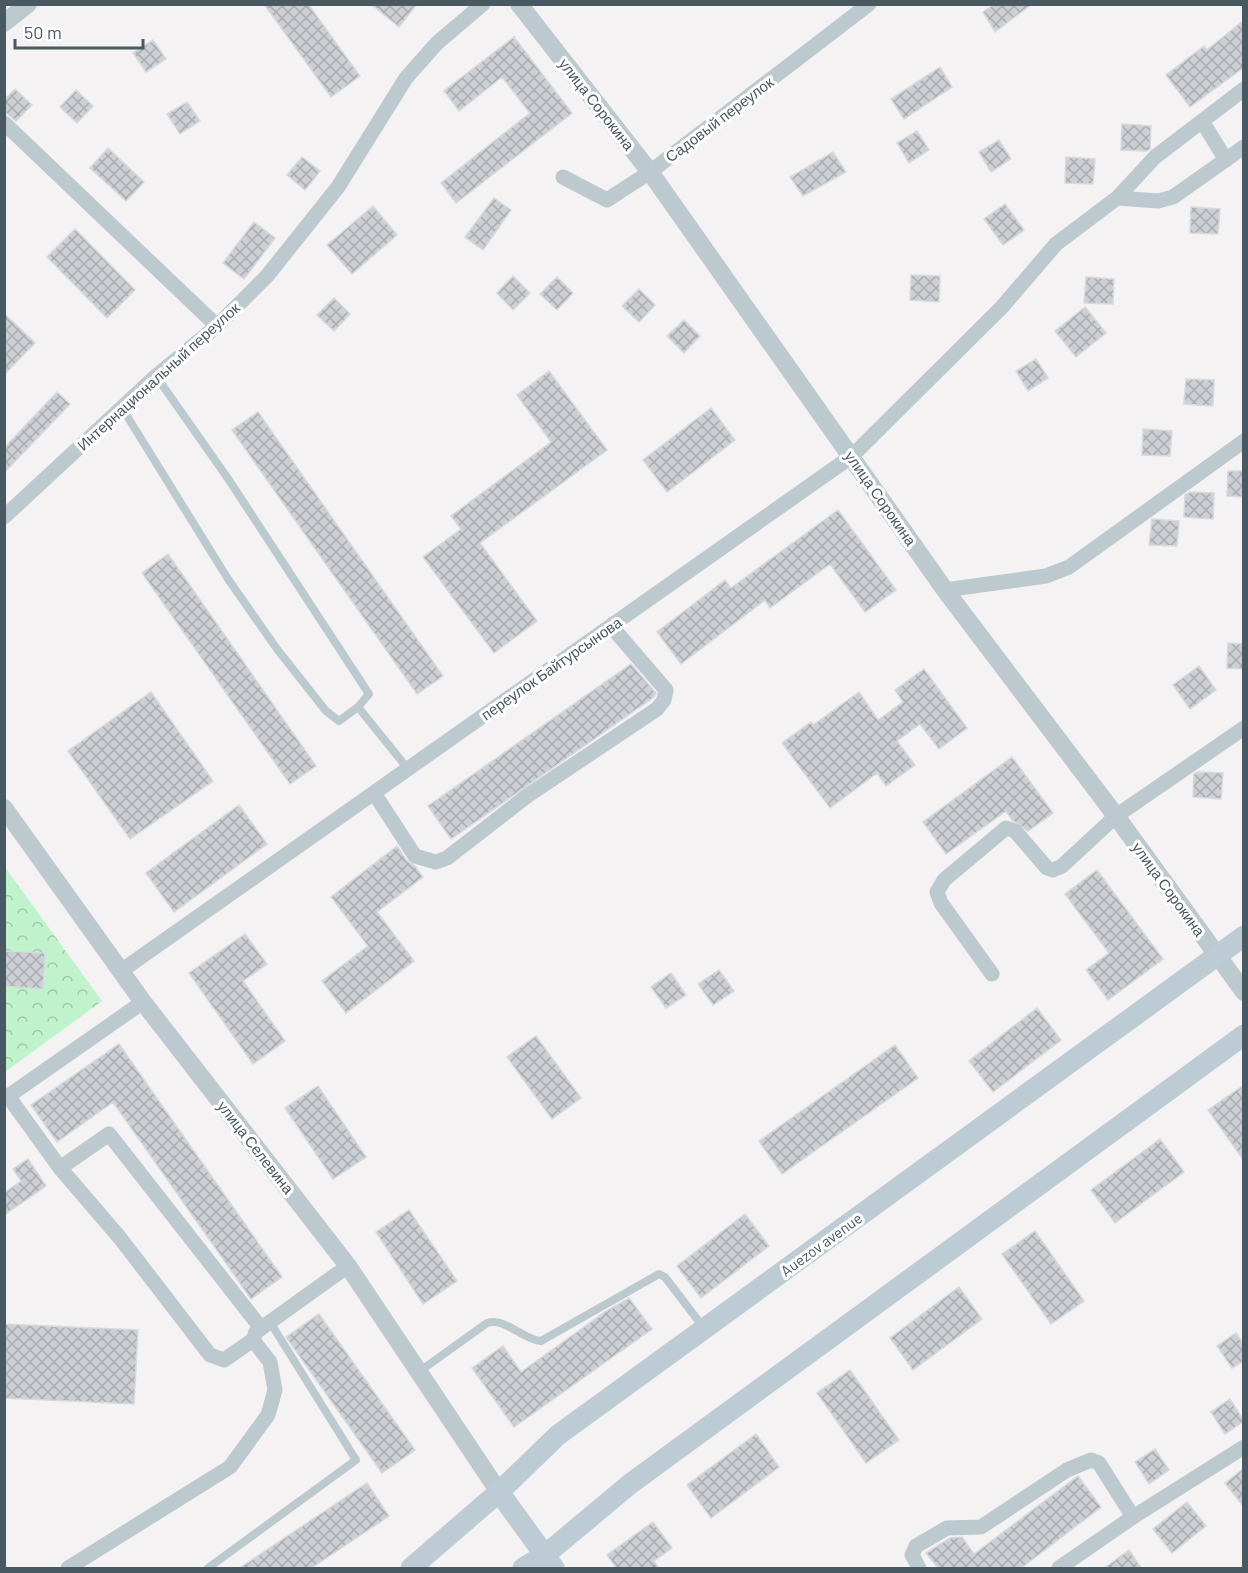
<svg xmlns="http://www.w3.org/2000/svg" width="1248" height="1573" font-family="Barlow,sans-serif">
<style>
.forest{fill:url(#forest-crowns)}
.building{fill:url(#building-cross-hatch);stroke:#d6d9de;stroke-width:1.5}
.lines{fill:none;stroke-linecap:round;stroke-linejoin:round}
.service{stroke:#bcc9cf;stroke-width:8}
.minor{stroke:#bcc9cf;stroke-width:15}
.tertiary{stroke:#bcc9cf;stroke-width:18}
.secondary{stroke:#bdccd4;stroke-width:21}
.labels{text-anchor:middle;dominant-baseline:central;stroke-width:6;stroke-linejoin:round;paint-order:stroke}
.street-label{font-size:15px;fill:#485961;stroke:#fff}
</style>
<defs>
<pattern id="forest-crowns" width="20" height="18" patternUnits="userSpaceOnUse" patternTransform="scale(1.5)"><rect width="20" height="18" fill="#c0f3cc"/><path d="M2 6a3 3 0 1 1 6 0M12 15a3 3 0 1 1 6 0" fill="none" stroke="#9ec8a9"/></pattern>
<pattern id="building-cross-hatch" width="8" height="8" patternUnits="userSpaceOnUse" patternTransform="scale(1.5)"><rect width="8" height="8" fill="#ccd0d5"/><path d="M0 0l8 8M0 8l8-8" fill="none" stroke="#a8acb0"/></pattern>
</defs>
<rect width="100%" height="100%" fill="#f4f2f2"/>
<path class="forest" d="M 4,866 L 102,1001 L 5,1072 L 4,1072 Z"/>
<path class="building" d="M 264,4 L 308,4 L 360,76 L 331,97 Z
M 371,4 L 417,4 L 399,27 Z
M 995,4 L 1032,4 L 995,32 L 983,12 Z
M 1244,20 L 1244,67 L 1190,107 L 1166,75 L 1204,46 L 1207,50 Z
M 514,37 L 572,113 L 456,203 L 441,183 L 530,113 L 502,77 L 459,111 L 444,91 Z
M 153,40 L 166,59 L 146,72 L 133,53 Z
M 940,67 L 952,87 L 904,119 L 891,99 Z
M 15,89 L 32,105 L 16,121 L 4,111 L 4,100 Z
M 76,90 L 93,106 L 77,123 L 60,107 Z
M 187,102 L 200,121 L 180,134 L 167,114 Z
M 1122,124 L 1151,126 L 1150,149 L 1147,151 L 1121,150 Z
M 917,131 L 929,150 L 909,163 L 897,143 Z
M 999,140 L 1011,159 L 991,172 L 979,152 Z
M 108,148 L 144,182 L 126,201 L 90,168 Z
M 833,152 L 846,172 L 803,196 L 790,177 Z
M 302,157 L 320,171 L 305,190 L 287,175 Z
M 1066,157 L 1095,159 L 1093,184 L 1065,183 Z
M 494,198 L 511,210 L 483,250 L 465,237 Z
M 1005,204 L 1024,230 L 1003,245 L 984,219 Z
M 373,206 L 397,235 L 352,274 L 327,245 Z
M 1191,207 L 1220,209 L 1218,234 L 1190,233 Z
M 254,222 L 275,238 L 244,279 L 223,263 Z
M 75,229 L 135,290 L 107,318 L 47,257 Z
M 911,275 L 940,276 L 939,302 L 910,300 Z
M 513,276 L 530,293 L 513,310 L 497,293 Z
M 557,277 L 573,293 L 557,310 L 540,294 Z
M 1086,277 L 1114,279 L 1113,304 L 1084,303 Z
M 639,289 L 655,305 L 639,322 L 622,306 Z
M 334,298 L 350,314 L 334,331 L 317,315 Z
M 1085,307 L 1106,333 L 1076,357 L 1055,331 Z
M 4,313 L 35,343 L 4,375 Z
M 684,320 L 700,336 L 684,353 L 667,336 Z
M 1036,359 L 1048,378 L 1028,391 L 1016,371 Z
M 549,371 L 607,450 L 480,543 L 537,621 L 494,653 L 423,557 L 461,529 L 451,516 L 551,442 L 517,395 Z
M 1186,379 L 1214,380 L 1213,406 L 1184,404 Z
M 57,392 L 70,404 L 4,473 L 4,448 Z
M 711,408 L 735,440 L 667,492 L 643,460 Z
M 258,412 L 443,676 L 417,694 L 232,430 Z
M 1143,429 L 1172,431 L 1170,456 L 1142,455 Z
M 1228,471 L 1244,471 L 1244,497 L 1227,496 Z
M 1190,492 L 1214,493 L 1213,519 L 1184,517 L 1185,495 Z
M 838,510 L 896,590 L 865,612 L 830,564 L 770,608 L 765,600 L 681,664 L 657,632 L 725,580 L 731,588 Z
M 1152,519 L 1179,521 L 1177,546 L 1149,545 Z
M 168,554 L 316,766 L 290,784 L 142,573 Z
M 1228,643 L 1244,644 L 1244,669 L 1227,668 Z
M 631,664 L 656,693 L 654,697 L 451,839 L 428,806 Z
M 1199,666 L 1216,690 L 1190,709 L 1173,685 Z
M 924,669 L 967,728 L 939,749 L 920,724 L 897,741 L 915,765 L 886,786 L 877,773 L 830,808 L 782,743 L 811,722 L 813,725 L 859,692 L 878,720 L 903,702 L 895,690 Z
M 151,692 L 213,781 L 130,839 L 68,751 Z
M 1012,757 L 1053,813 L 1028,831 L 1012,820 L 1006,811 L 946,854 L 923,822 Z
M 1198,772 L 1223,773 L 1221,799 L 1193,797 L 1194,774 Z
M 239,805 L 267,844 L 174,912 L 146,873 Z
M 397,846 L 407,861 L 415,866 L 423,877 L 377,912 L 414,961 L 346,1013 L 322,981 L 368,946 L 331,897 Z
M 1097,870 L 1163,959 L 1108,1000 L 1086,970 L 1109,953 L 1065,894 Z
M 245,934 L 267,964 L 243,981 L 285,1041 L 253,1064 L 189,973 Z
M 4,951 L 45,953 L 43,989 L 4,986 Z
M 719,970 L 734,991 L 713,1005 L 698,984 Z
M 671,973 L 686,995 L 666,1008 L 651,987 Z
M 1037,1008 L 1061,1040 L 993,1092 L 969,1061 Z
M 536,1036 L 581,1098 L 552,1119 L 507,1057 Z
M 119,1044 L 282,1277 L 251,1299 L 113,1102 L 57,1142 L 31,1105 Z
M 895,1045 L 918,1078 L 782,1174 L 759,1141 Z
M 1244,1085 L 1244,1161 L 1208,1110 Z
M 318,1086 L 366,1157 L 333,1179 L 285,1108 Z
M 1160,1139 L 1184,1172 L 1115,1223 L 1091,1190 Z
M 28,1159 L 46,1186 L 4,1215 L 4,1193 L 21,1181 L 13,1169 Z
M 409,1210 L 457,1281 L 423,1304 L 376,1232 Z
M 745,1214 L 769,1246 L 701,1298 L 677,1266 Z
M 1035,1231 L 1084,1301 L 1051,1324 L 1002,1254 Z
M 959,1287 L 982,1319 L 913,1370 L 890,1338 Z
M 629,1298 L 652,1329 L 514,1427 L 472,1368 L 503,1346 L 521,1372 L 605,1312 Z
M 319,1314 L 415,1450 L 382,1473 L 286,1337 Z
M 4,1324 L 138,1330 L 134,1404 L 4,1398 Z
M 1236,1333 L 1244,1345 L 1244,1361 L 1232,1368 L 1217,1346 Z
M 850,1370 L 899,1440 L 866,1463 L 817,1393 Z
M 1230,1399 L 1244,1421 L 1225,1434 L 1211,1412 Z
M 756,1434 L 779,1467 L 711,1518 L 687,1485 Z
M 1155,1449 L 1169,1470 L 1149,1484 L 1135,1462 Z
M 1244,1468 L 1244,1507 L 1225,1483 Z
M 1078,1476 L 1101,1507 L 1020,1569 L 939,1569 L 926,1553 L 950,1538 L 962,1537 L 974,1554 Z
M 367,1483 L 389,1516 L 310,1569 L 238,1569 Z
M 1187,1502 L 1206,1526 L 1172,1553 L 1153,1529 Z
M 653,1522 L 672,1548 L 654,1561 L 659,1569 L 617,1569 L 607,1555 Z
M 1129,1550 L 1142,1569 L 1103,1569 Z"/>
<g class="lines">
<path class="service" d="M 156,376 L 229,480 L 369,694 L 358,707 L 408,769
M 122,408 L 228,579 L 277,649 L 326,711 L 339,721 L 358,707
M 420,1371 L 487,1323 C 505,1317 523,1340 541,1341 L 659,1274 L 665,1277 L 703,1327
M 208,1568 L 356,1460 L 270,1322"/>
<path class="minor" d="M 1202,121 L 1226,160
M 4,123 L 217,326
M 563,177 L 607,200 L 650,172 L 869,4
M 1117,198 L 1158,201 L 1173,197 L 1244,147
M 4,517 L 156,376 L 217,326 L 267,276 L 338,187 L 406,78 L 437,43 L 483,4
M 945,590 L 1046,576 L 1069,567 L 1244,441
M 374,793 L 415,856 L 436,862 L 447,858 L 527,796 L 657,709 L 664,700 L 666,690 L 611,626
M 121,971 L 852,456 L 1002,307 L 1056,244 L 1117,198 L 1155,157 L 1244,89
M 992,974 L 941,903 L 937,892 L 944,880 L 1006,828 L 1015,831 L 1047,868 L 1053,870 L 1062,866 L 1116,816 L 1244,728
M 8,1096 L 60,1168 L 120,1238 L 210,1355 L 224,1360 L 253,1340
M 4,1099 L 143,1002
M 60,1168 L 109,1134 L 261,1328
M 68,1568 L 230,1467 L 268,1415 L 275,1390 L 270,1362 L 253,1340 L 256,1332 L 348,1266
M 919,1568 L 912,1555 L 916,1546 L 947,1528 L 981,1527 L 1067,1470 L 1091,1460 L 1099,1463 L 1133,1517
M 1059,1568 L 1133,1517 L 1244,1447"/>
<path class="tertiary" d="M 519,4 L 650,172 L 945,590 L 1116,816 L 1244,992
M 4,23 L 28,4
M 4,808 L 143,1002 L 348,1266 L 499,1492"/>
<path class="secondary" d="M 499,1492 L 554,1568
M 411,1568 L 499,1492 L 558,1435 L 1244,936
M 523,1568 L 545,1555 L 630,1484 L 1244,1035"/>
</g>
<g class="labels">
<g class="street-label">
<text transform="translate(597 104) rotate(52)">улица Сорокина</text>
<text transform="translate(719 119) rotate(-37)">Садовый переулок</text>
<text transform="translate(158 376) rotate(-42)">Интернациональный переулок</text>
<text transform="translate(881 498) rotate(55)">улица Сорокина</text>
<text transform="translate(551 668) rotate(-35)">переулок Байтурсынова</text>
<text transform="translate(1169 889) rotate(54)">улица Сорокина</text>
<text transform="translate(256 1147) rotate(52)">улица Селевина</text>
<text transform="translate(821 1244) rotate(-36)">Auezov avenue</text>
</g>
</g>
<rect width="1248" height="1573" fill="none" stroke="#485961" stroke-width="12"/>
<path d="M15 39v9h128v-9" fill="none" stroke="#485961" stroke-width="3"/>
<text x="24" y="39" font-size="18" fill="#485961" stroke="#ffffff" stroke-width="4.5" paint-order="stroke">50 m</text>
</svg>
